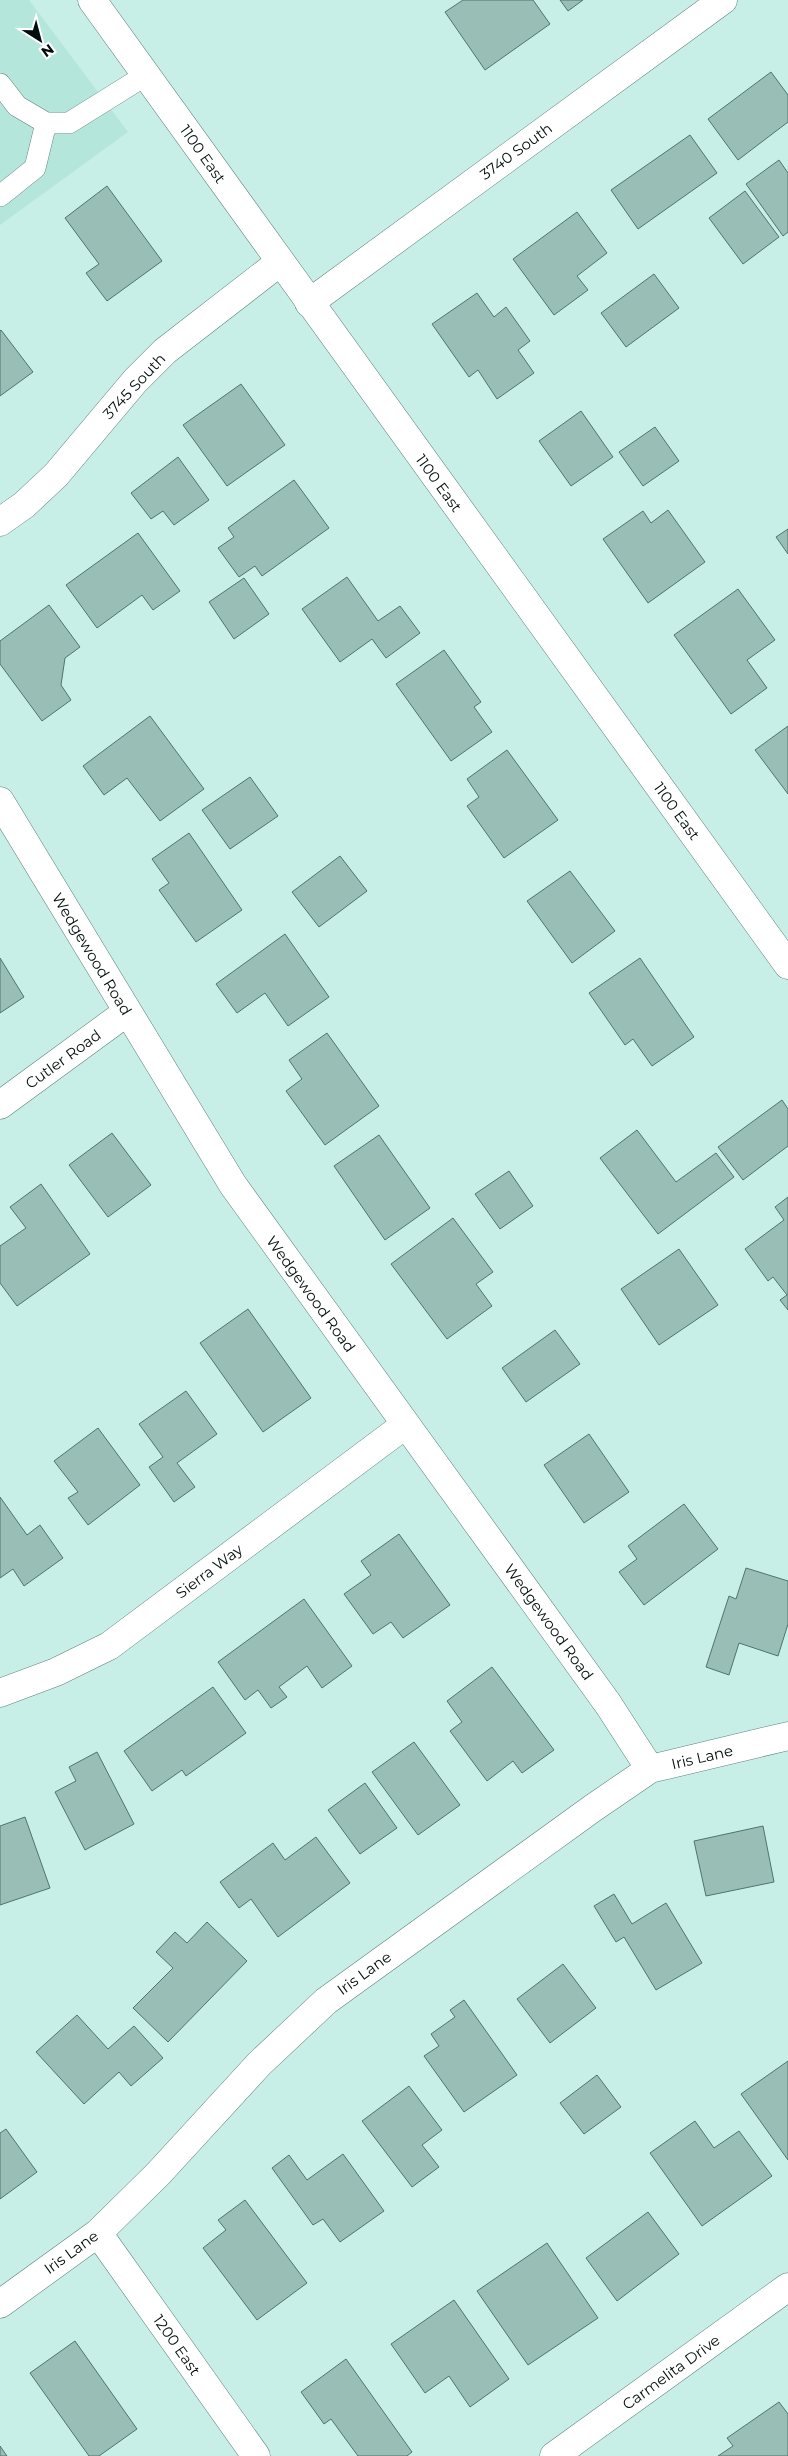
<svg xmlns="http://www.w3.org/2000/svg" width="788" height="2456" font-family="Montserrat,sans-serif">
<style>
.built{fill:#b5e6db}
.building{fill:#98beb6;stroke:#50746d}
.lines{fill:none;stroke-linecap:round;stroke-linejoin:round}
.lane-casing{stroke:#5e827a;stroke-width:22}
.street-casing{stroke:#5e827a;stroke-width:29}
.secondary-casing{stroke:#5e827a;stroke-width:29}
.lane{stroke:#fff;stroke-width:21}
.street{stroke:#fff;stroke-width:28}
.secondary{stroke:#fff;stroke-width:28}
.labels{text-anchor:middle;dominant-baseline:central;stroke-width:4;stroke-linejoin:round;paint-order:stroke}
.street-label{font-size:15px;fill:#020e0c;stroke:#fff}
</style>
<rect width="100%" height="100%" fill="#c8efe7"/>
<path class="built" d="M 0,0 L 29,0 L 128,132 L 0,225 Z"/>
<path class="building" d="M 463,0 L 533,0 L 550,24 L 485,70 L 445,12 Z
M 560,0 L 583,0 L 568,11 Z
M 771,72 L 788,95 L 788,122 L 738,160 L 708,119 Z
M 690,135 L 717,173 L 638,229 L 611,190 Z
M 779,160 L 788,173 L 788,232 L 783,236 L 746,184 Z
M 107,186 L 162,261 L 107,301 L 86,273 L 99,264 L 65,218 Z
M 745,191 L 779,237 L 743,264 L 709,218 Z
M 577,212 L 607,253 L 577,276 L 588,290 L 554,315 L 513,259 Z
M 654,274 L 679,308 L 626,347 L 601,313 Z
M 477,293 L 494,317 L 506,307 L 530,341 L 518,350 L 534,373 L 497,399 L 478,370 L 469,377 L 432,324 Z
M 1,330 L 33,372 L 0,396 L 0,331 Z
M 241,384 L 285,445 L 227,486 L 183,425 Z
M 581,411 L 613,457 L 571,486 L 539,441 Z
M 655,427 L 679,461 L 643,486 L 619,452 Z
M 178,457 L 209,500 L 174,525 L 163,511 L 151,519 L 131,493 Z
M 294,480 L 329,528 L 262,576 L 255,566 L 239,577 L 218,548 L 234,537 L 228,528 Z
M 668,510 L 705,562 L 648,603 L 603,539 L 643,511 L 651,523 Z
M 788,529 L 788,554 L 776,537 Z
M 138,533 L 180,591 L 153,610 L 142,595 L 97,628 L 66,585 Z
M 347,577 L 378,621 L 400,606 L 420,633 L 386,658 L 372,639 L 340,662 L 302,609 Z
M 244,578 L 269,614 L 234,639 L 209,602 Z
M 738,589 L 775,640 L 747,660 L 767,688 L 731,714 L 674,635 Z
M 49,605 L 80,647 L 65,658 L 61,685 L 71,700 L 42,721 L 0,664 L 0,641 Z
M 444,650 L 481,702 L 474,707 L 492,732 L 451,761 L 396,684 Z
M 150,716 L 204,789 L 160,821 L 127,778 L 104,795 L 83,766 Z
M 788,726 L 788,794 L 755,750 Z
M 507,750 L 558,820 L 504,858 L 467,806 L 479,797 L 467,779 Z
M 250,777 L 278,816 L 230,849 L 202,810 Z
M 189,833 L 242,910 L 196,942 L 159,890 L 169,883 L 152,859 Z
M 340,856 L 367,891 L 319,927 L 292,892 Z
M 570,871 L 615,931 L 572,963 L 527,901 Z
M 285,934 L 329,997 L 288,1026 L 265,993 L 237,1013 L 216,984 Z
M 0,958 L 24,997 L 0,1013 Z
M 640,958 L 694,1037 L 652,1066 L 633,1039 L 625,1045 L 589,993 Z
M 327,1033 L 379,1106 L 325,1145 L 286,1091 L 302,1079 L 289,1060 Z
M 782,1100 L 788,1109 L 788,1146 L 743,1180 L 718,1147 Z
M 637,1130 L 676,1182 L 716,1153 L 734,1177 L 658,1234 L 600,1158 Z
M 112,1133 L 151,1185 L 108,1217 L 69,1165 Z
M 379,1135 L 430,1208 L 385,1240 L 334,1166 Z
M 509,1171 L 533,1206 L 500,1229 L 475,1194 Z
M 41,1184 L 90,1254 L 17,1306 L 0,1283 L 0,1246 L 26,1228 L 10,1207 Z
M 788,1197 L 788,1310 L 780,1300 L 787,1295 L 773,1277 L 768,1281 L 745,1249 L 784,1220 L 775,1207 Z
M 453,1218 L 493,1272 L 476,1284 L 492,1306 L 447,1339 L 391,1264 Z
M 679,1249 L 718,1305 L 659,1345 L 621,1289 Z
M 248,1309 L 311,1398 L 263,1432 L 200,1343 Z
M 555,1330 L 580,1364 L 526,1402 L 502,1368 Z
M 186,1391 L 217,1434 L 177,1463 L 195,1487 L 174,1502 L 149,1467 L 163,1457 L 139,1424 Z
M 98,1428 L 140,1485 L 88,1525 L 68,1498 L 78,1492 L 54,1461 Z
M 589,1434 L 629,1492 L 584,1523 L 544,1465 Z
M 0,1497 L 27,1535 L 40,1525 L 63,1558 L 24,1586 L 13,1569 L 0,1578 Z
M 684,1504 L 718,1549 L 644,1605 L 619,1572 L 637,1559 L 628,1546 Z
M 399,1534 L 450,1605 L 403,1638 L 391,1622 L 373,1634 L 344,1594 L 371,1575 L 361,1561 Z
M 746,1568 L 788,1581 L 788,1624 L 778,1656 L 739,1643 L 729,1675 L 706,1667 L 729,1596 L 736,1599 Z
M 304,1599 L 352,1666 L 322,1688 L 307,1666 L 279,1687 L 287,1697 L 271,1708 L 258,1690 L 245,1700 L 218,1662 Z
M 492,1667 L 554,1750 L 522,1773 L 513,1761 L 487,1781 L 450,1731 L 462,1722 L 447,1701 Z
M 213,1687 L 246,1733 L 186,1776 L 182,1770 L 152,1791 L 124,1751 Z
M 414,1742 L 460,1805 L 418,1835 L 372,1772 Z
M 97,1752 L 134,1824 L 85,1850 L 55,1792 L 76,1781 L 69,1767 Z
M 365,1783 L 397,1828 L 360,1854 L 328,1810 Z
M 25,1817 L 50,1888 L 0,1905 L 0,1826 Z
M 763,1826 L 774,1882 L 706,1896 L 694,1841 Z
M 316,1837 L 350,1883 L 278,1937 L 251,1899 L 239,1908 L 220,1882 L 273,1843 L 285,1860 Z
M 614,1894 L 632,1924 L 666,1903 L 702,1963 L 656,1990 L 624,1937 L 616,1942 L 594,1906 Z
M 207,1922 L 247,1961 L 168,2042 L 133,2008 L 173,1968 L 156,1952 L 175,1932 L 187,1943 Z
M 563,1964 L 596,2008 L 550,2043 L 517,1999 Z
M 464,2000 L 517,2075 L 464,2112 L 424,2056 L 439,2046 L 431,2034 L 455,2017 L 450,2010 Z
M 77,2015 L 108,2049 L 134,2026 L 163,2058 L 131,2086 L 119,2072 L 84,2104 L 36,2052 Z
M 788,2061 L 788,2160 L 741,2094 Z
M 597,2075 L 621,2107 L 584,2134 L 560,2103 Z
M 409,2086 L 442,2130 L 422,2145 L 439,2167 L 412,2187 L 362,2121 Z
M 695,2121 L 714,2148 L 739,2131 L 772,2176 L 702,2226 L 650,2153 Z
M 6,2129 L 37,2172 L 0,2199 L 0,2133 Z
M 343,2154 L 384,2211 L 340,2242 L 323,2219 L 313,2225 L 272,2168 L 289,2155 L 307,2180 Z
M 245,2200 L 307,2283 L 257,2320 L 203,2248 L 226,2230 L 218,2220 Z
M 648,2212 L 679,2254 L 617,2301 L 586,2258 Z
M 547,2243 L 598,2318 L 528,2365 L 477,2291 Z
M 454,2300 L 509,2379 L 470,2407 L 449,2376 L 425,2393 L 391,2344 Z
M 75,2341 L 137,2429 L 99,2456 L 89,2456 L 30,2373 Z
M 346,2359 L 412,2452 L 407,2456 L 358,2456 L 331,2419 L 324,2424 L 301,2392 Z
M 779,2402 L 788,2414 L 788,2456 L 718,2456 L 733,2446 L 727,2438 Z
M 0,2446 L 7,2456 L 0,2456 Z"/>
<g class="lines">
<defs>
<path id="lane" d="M 0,84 L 17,106 L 46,123 L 69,123 L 146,75
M 0,196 L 35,168 L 46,123"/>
<path id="street" d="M 309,303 L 723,0
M 0,522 L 24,505 L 56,475 L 135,381 L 165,351 L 280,262
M 0,801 L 233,1185 L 608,1704 L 650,1769
M 0,1105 L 127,1012
M 0,1693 L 56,1672 L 109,1646 L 405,1425
M 98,2233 L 256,2456
M 0,2304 L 98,2233 L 158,2174 L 259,2064 L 326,2001 L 593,1808 L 650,1769 L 788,1736
M 554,2456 L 788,2287"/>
<path id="secondary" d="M 92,0 L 788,965"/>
</defs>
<use href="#lane" class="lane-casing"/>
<use href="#street" class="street-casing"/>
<use href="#secondary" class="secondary-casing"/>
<use href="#lane" class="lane"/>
<use href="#street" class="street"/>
<use href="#secondary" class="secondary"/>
</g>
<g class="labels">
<g class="street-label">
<text transform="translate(516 151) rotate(-36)">3740 South</text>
<text transform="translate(203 154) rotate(55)">1100 East</text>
<text transform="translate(134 386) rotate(-47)">3745 South</text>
<text transform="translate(439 483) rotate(54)">1100 East</text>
<text transform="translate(677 811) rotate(54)">1100 East</text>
<text transform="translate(92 954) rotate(59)">Wedgewood Road</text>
<text transform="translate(63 1059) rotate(-36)">Cutler Road</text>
<text transform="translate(311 1294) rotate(54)">Wedgewood Road</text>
<text transform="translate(209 1571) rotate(-37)">Sierra Way</text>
<text transform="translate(549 1622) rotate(54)">Wedgewood Road</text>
<text transform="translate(702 1757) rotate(-13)">Iris Lane</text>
<text transform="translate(364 1973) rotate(-36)">Iris Lane</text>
<text transform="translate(71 2252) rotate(-36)">Iris Lane</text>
<text transform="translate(177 2345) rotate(55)">1200 East</text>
<text transform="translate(671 2372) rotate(-36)">Carmelita Drive</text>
</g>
</g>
<g transform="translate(40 40) rotate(144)" stroke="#ffffff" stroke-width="4" paint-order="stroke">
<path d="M0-4L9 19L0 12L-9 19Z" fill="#020e0c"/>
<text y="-8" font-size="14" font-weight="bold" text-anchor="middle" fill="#020e0c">N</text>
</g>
</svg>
